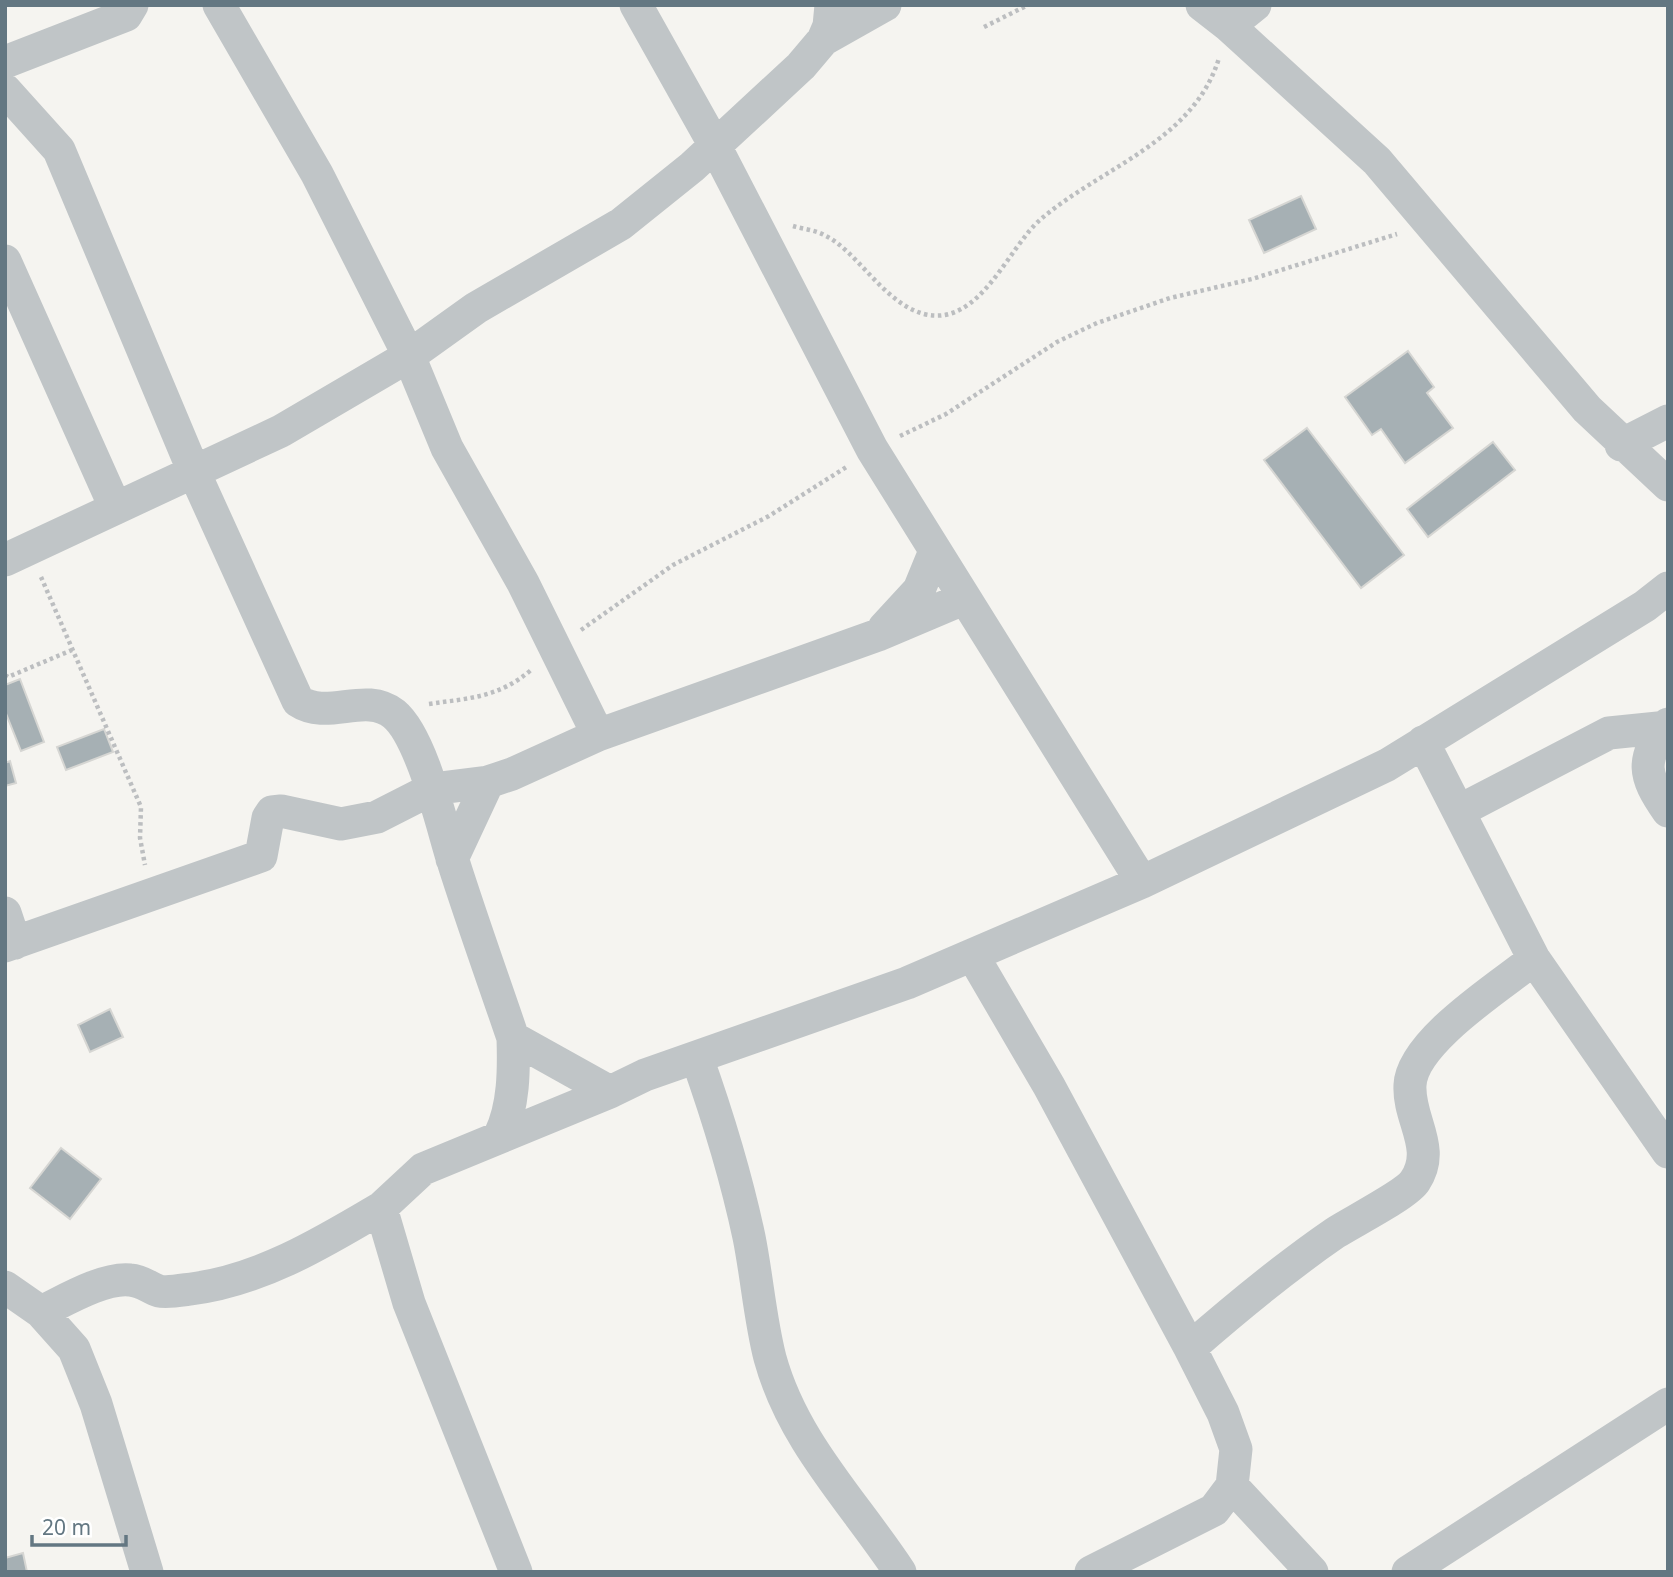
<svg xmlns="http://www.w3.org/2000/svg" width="1673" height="1577" font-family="'Noto Sans',sans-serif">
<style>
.building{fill:#a6b0b4;stroke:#d6d6d3;stroke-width:2}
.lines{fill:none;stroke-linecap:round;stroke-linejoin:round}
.path{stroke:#bcbec0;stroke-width:4.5;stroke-dasharray:3.5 3.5;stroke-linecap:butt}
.street{stroke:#c0c5c7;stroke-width:33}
</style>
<rect width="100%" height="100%" fill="#f5f4f0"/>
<path class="building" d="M 1301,196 L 1316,229 L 1264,253 L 1249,220 Z
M 1408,351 L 1434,387 L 1427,393 L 1453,428 L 1405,463 L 1381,429 L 1372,435 L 1345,397 Z
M 1307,428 L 1404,555 L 1361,588 L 1264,460 Z
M 1493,442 L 1515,470 L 1428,537 L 1407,509 Z
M 20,679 L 44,742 L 21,751 L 5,711 L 5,685 Z
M 104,729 L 113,752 L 66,770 L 57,747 Z
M 10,761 L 16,783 L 5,786 L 5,763 Z
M 110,1009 L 123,1037 L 90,1052 L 78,1025 Z
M 61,1148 L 101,1179 L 70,1219 L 30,1188 Z
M 23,1553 L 27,1572 L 5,1572 L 5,1558 Z"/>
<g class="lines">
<path class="path" d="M 984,27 L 1028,5
M 793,226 C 803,229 815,230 824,235 C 857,250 883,303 924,314 C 980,328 1008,247 1041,219 C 1102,167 1194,141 1219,58
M 900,436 L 946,414 L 1057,342 L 1097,323 L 1170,298 L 1252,279 L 1397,234
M 41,577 L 141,807 L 140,838 L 145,865
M 581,630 L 673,565 L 769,516 L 848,466
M 5,675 L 8,677 L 72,650
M 429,704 C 469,698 498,698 531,670"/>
<path class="street" d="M 219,5 L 317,174 L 409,356 L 447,448 L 523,583 L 598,735
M 636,5 L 714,144 L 872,449 L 1142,882
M 1202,5 L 1229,26 L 1377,161 L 1587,409 L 1668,485
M 1229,26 L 1255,5
M 823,40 L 885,5
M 5,62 L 126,15 L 132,5
M 5,90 L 59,150 L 194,472 L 298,701 C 328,721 365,691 394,714 C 422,737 442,826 453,861 C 472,921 493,979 513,1038 L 610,1092 L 645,1075 L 907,983 L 1142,882 L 1387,765 L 1645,606 L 1668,588
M 5,261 L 115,507
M 1621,445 L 1668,421
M 5,560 L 281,431 L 409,356 L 476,308 L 621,224 L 692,167 L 801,66 L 823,40 L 829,26 L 831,5
M 884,628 L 919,590 L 935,551
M 1668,724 C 1640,760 1643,775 1668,811
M 1423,742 L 1534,959 L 1668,1152
M 1459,811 L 1609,733 L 1668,727
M 452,859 L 488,782
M 5,913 L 15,943
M 5,946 L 261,856 L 268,818 L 272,812 L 281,811 L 341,824 L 377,817 L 432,789 L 488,782 L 512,774 L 598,735 L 878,635 L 963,599
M 973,956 L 1049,1086 L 1190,1348 L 1223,1413 L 1236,1449 L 1232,1486 L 1214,1510 L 1091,1572
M 697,1058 C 718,1117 736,1176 749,1237 C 757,1277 760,1319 770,1358 C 793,1442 854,1502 900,1572
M 500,1135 C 514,1106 514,1070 513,1038
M 5,1287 L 41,1312 L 74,1349 L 96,1404 L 147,1572
M 41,1312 C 64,1301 104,1277 130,1280 C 143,1281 149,1288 159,1291 C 167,1293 183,1290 191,1289 C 261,1280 322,1243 381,1208
M 1190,1348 C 1237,1307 1284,1268 1335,1233 C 1352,1222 1407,1194 1415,1181 C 1437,1148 1408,1120 1410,1085 C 1412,1041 1502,985 1534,959
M 1232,1486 L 1312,1572
M 516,1572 L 409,1303 L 381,1208 L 423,1169 L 610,1092
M 1408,1572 L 1668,1404"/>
</g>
<rect width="1673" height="1577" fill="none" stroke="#637782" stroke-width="14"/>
<path d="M32 1535v10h94v-10" fill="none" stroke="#637782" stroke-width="3.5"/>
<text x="42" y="1535" font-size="21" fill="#637782" stroke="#ffffff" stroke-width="5" paint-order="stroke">20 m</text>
</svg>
